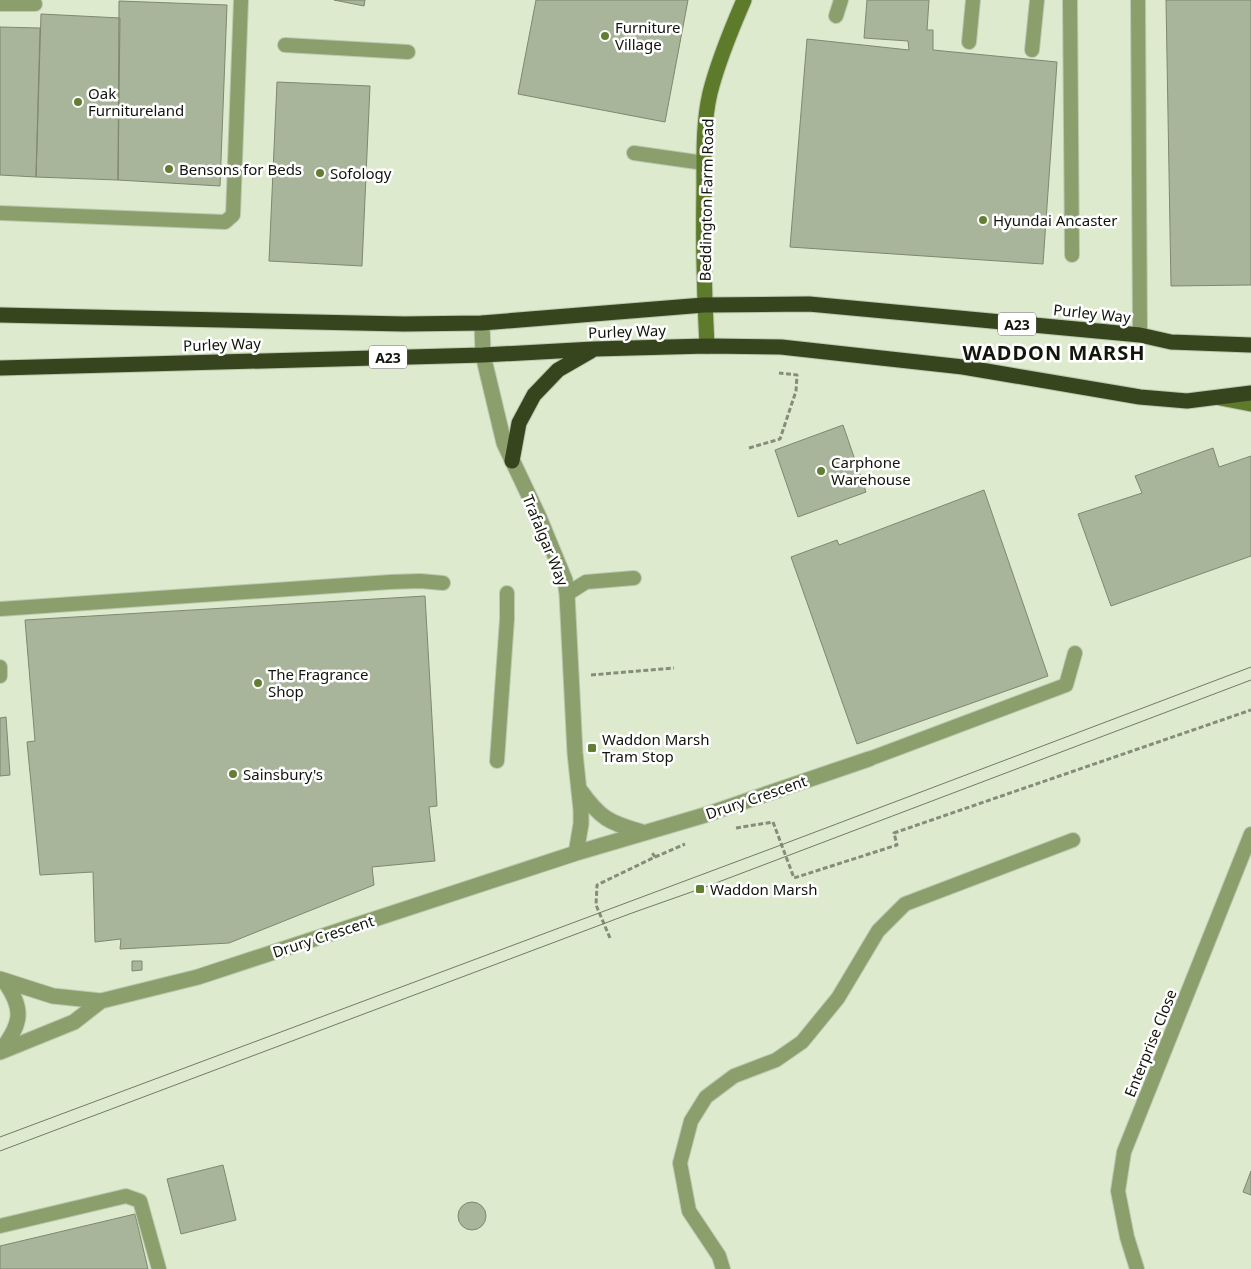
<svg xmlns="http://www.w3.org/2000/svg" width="1251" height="1269" font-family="'Noto Sans',sans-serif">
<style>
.building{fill:#a9b59a;stroke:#7d886e}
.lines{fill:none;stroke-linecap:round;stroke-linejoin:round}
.lane-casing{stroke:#bcc8af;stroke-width:16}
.street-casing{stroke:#bcc8af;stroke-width:17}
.secondary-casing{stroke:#bcc8af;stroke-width:17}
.highway-casing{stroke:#bcc8af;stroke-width:17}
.path{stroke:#848d79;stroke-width:3;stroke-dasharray:5 2.5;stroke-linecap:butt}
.lane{stroke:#8a9f6c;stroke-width:14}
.street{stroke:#8a9f6c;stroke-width:15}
.secondary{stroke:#5e7b2c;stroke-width:15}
.highway{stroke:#36451d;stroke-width:15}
.tram{stroke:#727a67;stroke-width:1}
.poi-dot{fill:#627e33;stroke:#fff;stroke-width:2}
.labels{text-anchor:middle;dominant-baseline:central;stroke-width:5;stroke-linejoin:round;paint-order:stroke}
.shield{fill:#fff;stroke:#585b54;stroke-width:1}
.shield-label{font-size:14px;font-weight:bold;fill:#11150b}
.poi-label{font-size:15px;fill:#11150b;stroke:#fff;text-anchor:start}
.street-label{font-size:15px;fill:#11150b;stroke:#fff}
.district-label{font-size:20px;font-weight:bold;letter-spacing:1px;fill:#11150b;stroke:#fff}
</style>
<rect width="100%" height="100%" fill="#ddeace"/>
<path class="building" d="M 334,0 L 365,0 L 364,6 Z
M 536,0 L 688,0 L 665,122 L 518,94 Z
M 867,0 L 929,0 L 927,30 L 933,30 L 933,50 L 1057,62 L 1043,264 L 790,247 L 807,39 L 909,50 L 908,41 L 864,38 Z
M 1166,0 L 1251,0 L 1251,285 L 1171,286 Z
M 119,1 L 227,5 L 220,186 L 118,180 Z
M 41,14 L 120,18 L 118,180 L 36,177 Z
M 0,27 L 40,28 L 36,177 L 0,175 Z
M 277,82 L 370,86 L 362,266 L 269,261 Z
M 843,425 L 866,492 L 798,517 L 775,450 Z
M 1213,448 L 1219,467 L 1251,456 L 1251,556 L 1111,606 L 1078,514 L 1142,493 L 1135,476 Z
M 984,490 L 1048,676 L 857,744 L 791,557 L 837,540 L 839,545 Z
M 425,596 L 437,806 L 429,807 L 435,861 L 372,867 L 374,885 L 229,943 L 120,949 L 121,939 L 95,942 L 93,872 L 40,875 L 27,742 L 35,741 L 25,620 Z
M 6,717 L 10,775 L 0,776 L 0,718 Z
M 132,961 L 142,961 L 142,970 L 132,971 Z
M 223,1165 L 236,1220 L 181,1234 L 167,1179 Z
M 1251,1171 L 1251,1195 L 1243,1192 Z
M458 1216a14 14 0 1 1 28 0a14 14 0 1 1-28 0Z
M 135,1214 L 148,1269 L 0,1269 L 0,1246 Z"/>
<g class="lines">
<defs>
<path id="lane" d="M 1070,0 L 1072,255
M 1138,0 L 1140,335
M 0,4 L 35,4
M 836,16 L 841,0
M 969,42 L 973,0
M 285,45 L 408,52
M 1032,50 L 1037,0
M 634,153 L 704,163
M 0,213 L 225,222 L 233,215 L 241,0
M 567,594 L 586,582 L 634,578
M 0,609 L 390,582 L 420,581 L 443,583
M 0,667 L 0,676
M 869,759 L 1066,685 L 1075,653
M 497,761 L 507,619 L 507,593
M 0,1226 L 126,1196 L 140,1201 L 159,1269
M 723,1269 L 719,1256 L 689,1211 L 680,1163 L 691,1121 L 706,1097 L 734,1076 L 776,1060 L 802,1042 L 838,998 L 878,931 L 905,904 L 1073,840
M 1137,1269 L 1127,1237 L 1118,1191 L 1124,1152 L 1251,834"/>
<path id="street" d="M 482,323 L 483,355 L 504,443 L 539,517 L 565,580 L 567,594 L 575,753 L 581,810 L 581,824 L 576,853
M 580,790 C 600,818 609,823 642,832
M 0,979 L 53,996 L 101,1001 L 198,977 L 576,853 L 705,815 L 869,759
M 0,1052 L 74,1022 L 101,1001
M 0,1052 C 21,1025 25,1010 5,982"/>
<path id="secondary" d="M 707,346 C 704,293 703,240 704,187 C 704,156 703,123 710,93 C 718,61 731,30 744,0
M 1220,398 L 1251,404"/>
<path id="highway" d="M 0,315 L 404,324 L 482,323 L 704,305 L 809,304 L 1140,335 L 1171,342 L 1251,345
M 0,368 L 483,355 L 594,349 L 707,346 L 781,347 L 963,367 L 1140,397 L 1187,401 L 1251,393
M 512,461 L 519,423 L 534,395 L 558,370 L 591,351"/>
</defs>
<use href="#lane" class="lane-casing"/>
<use href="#street" class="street-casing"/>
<use href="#secondary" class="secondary-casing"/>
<use href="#highway" class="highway-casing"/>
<path class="path" d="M 749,448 L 780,439 L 796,391 L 797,375 L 779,373
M 591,675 L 674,668
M 736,828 L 773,822 L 794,878 L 897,845 L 894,833 L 1251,710
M 655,857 L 685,844
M 610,938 L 596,905 L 597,885 L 655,857 L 651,851"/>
<use href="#lane" class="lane"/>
<use href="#street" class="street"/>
<use href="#secondary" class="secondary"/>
<use href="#highway" class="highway"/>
<path class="tram" d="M 0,1137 L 781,845 L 1251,667
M 0,1151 L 632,913 L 700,889 L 1251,680"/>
</g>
<g class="poi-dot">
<circle cx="605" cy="36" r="5"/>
<circle cx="78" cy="102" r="5"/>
<circle cx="169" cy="169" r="5"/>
<circle cx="320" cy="173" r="5"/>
<circle cx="983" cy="220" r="5"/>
<circle cx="821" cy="471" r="5"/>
<circle cx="258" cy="683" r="5"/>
<rect x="587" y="743" width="10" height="10" rx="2.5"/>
<circle cx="233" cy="774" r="5"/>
<rect x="695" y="884" width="10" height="10" rx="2.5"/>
</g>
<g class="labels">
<g class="shield">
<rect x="998" y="312.5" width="38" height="23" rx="4"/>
<rect x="369" y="345.5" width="38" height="23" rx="4"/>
</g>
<g class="shield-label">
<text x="1017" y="324">A23</text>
<text x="388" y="357">A23</text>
</g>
<g class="poi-label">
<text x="615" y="27">Furniture<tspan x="615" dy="17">Village</tspan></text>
<text x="88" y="93">Oak<tspan x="88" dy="17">Furnitureland</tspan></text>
<text x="179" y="169">Bensons for Beds</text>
<text x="330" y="173">Sofology</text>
<text x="993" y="220">Hyundai Ancaster</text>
<text x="831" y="462">Carphone<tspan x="831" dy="17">Warehouse</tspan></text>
<text x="268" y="674">The Fragrance<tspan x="268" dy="17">Shop</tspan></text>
<text x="602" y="739">Waddon Marsh<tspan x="602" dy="17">Tram Stop</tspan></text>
<text x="243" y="774">Sainsbury's</text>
<text x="710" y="889">Waddon Marsh</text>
</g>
<g class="street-label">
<text transform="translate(706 200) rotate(-89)">Beddington Farm Road</text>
<text transform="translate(1092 313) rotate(6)">Purley Way</text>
<text transform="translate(627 331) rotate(-2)">Purley Way</text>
<text transform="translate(222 344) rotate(-2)">Purley Way</text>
<text transform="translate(546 540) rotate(68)">Trafalgar Way</text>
<text transform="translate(756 797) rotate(-19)">Drury Crescent</text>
<text transform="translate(323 936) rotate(-18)">Drury Crescent</text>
<text transform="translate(1150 1043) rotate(-68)">Enterprise Close</text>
</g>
<g class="district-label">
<text x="1054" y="352">WADDON MARSH</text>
</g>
</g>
</svg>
